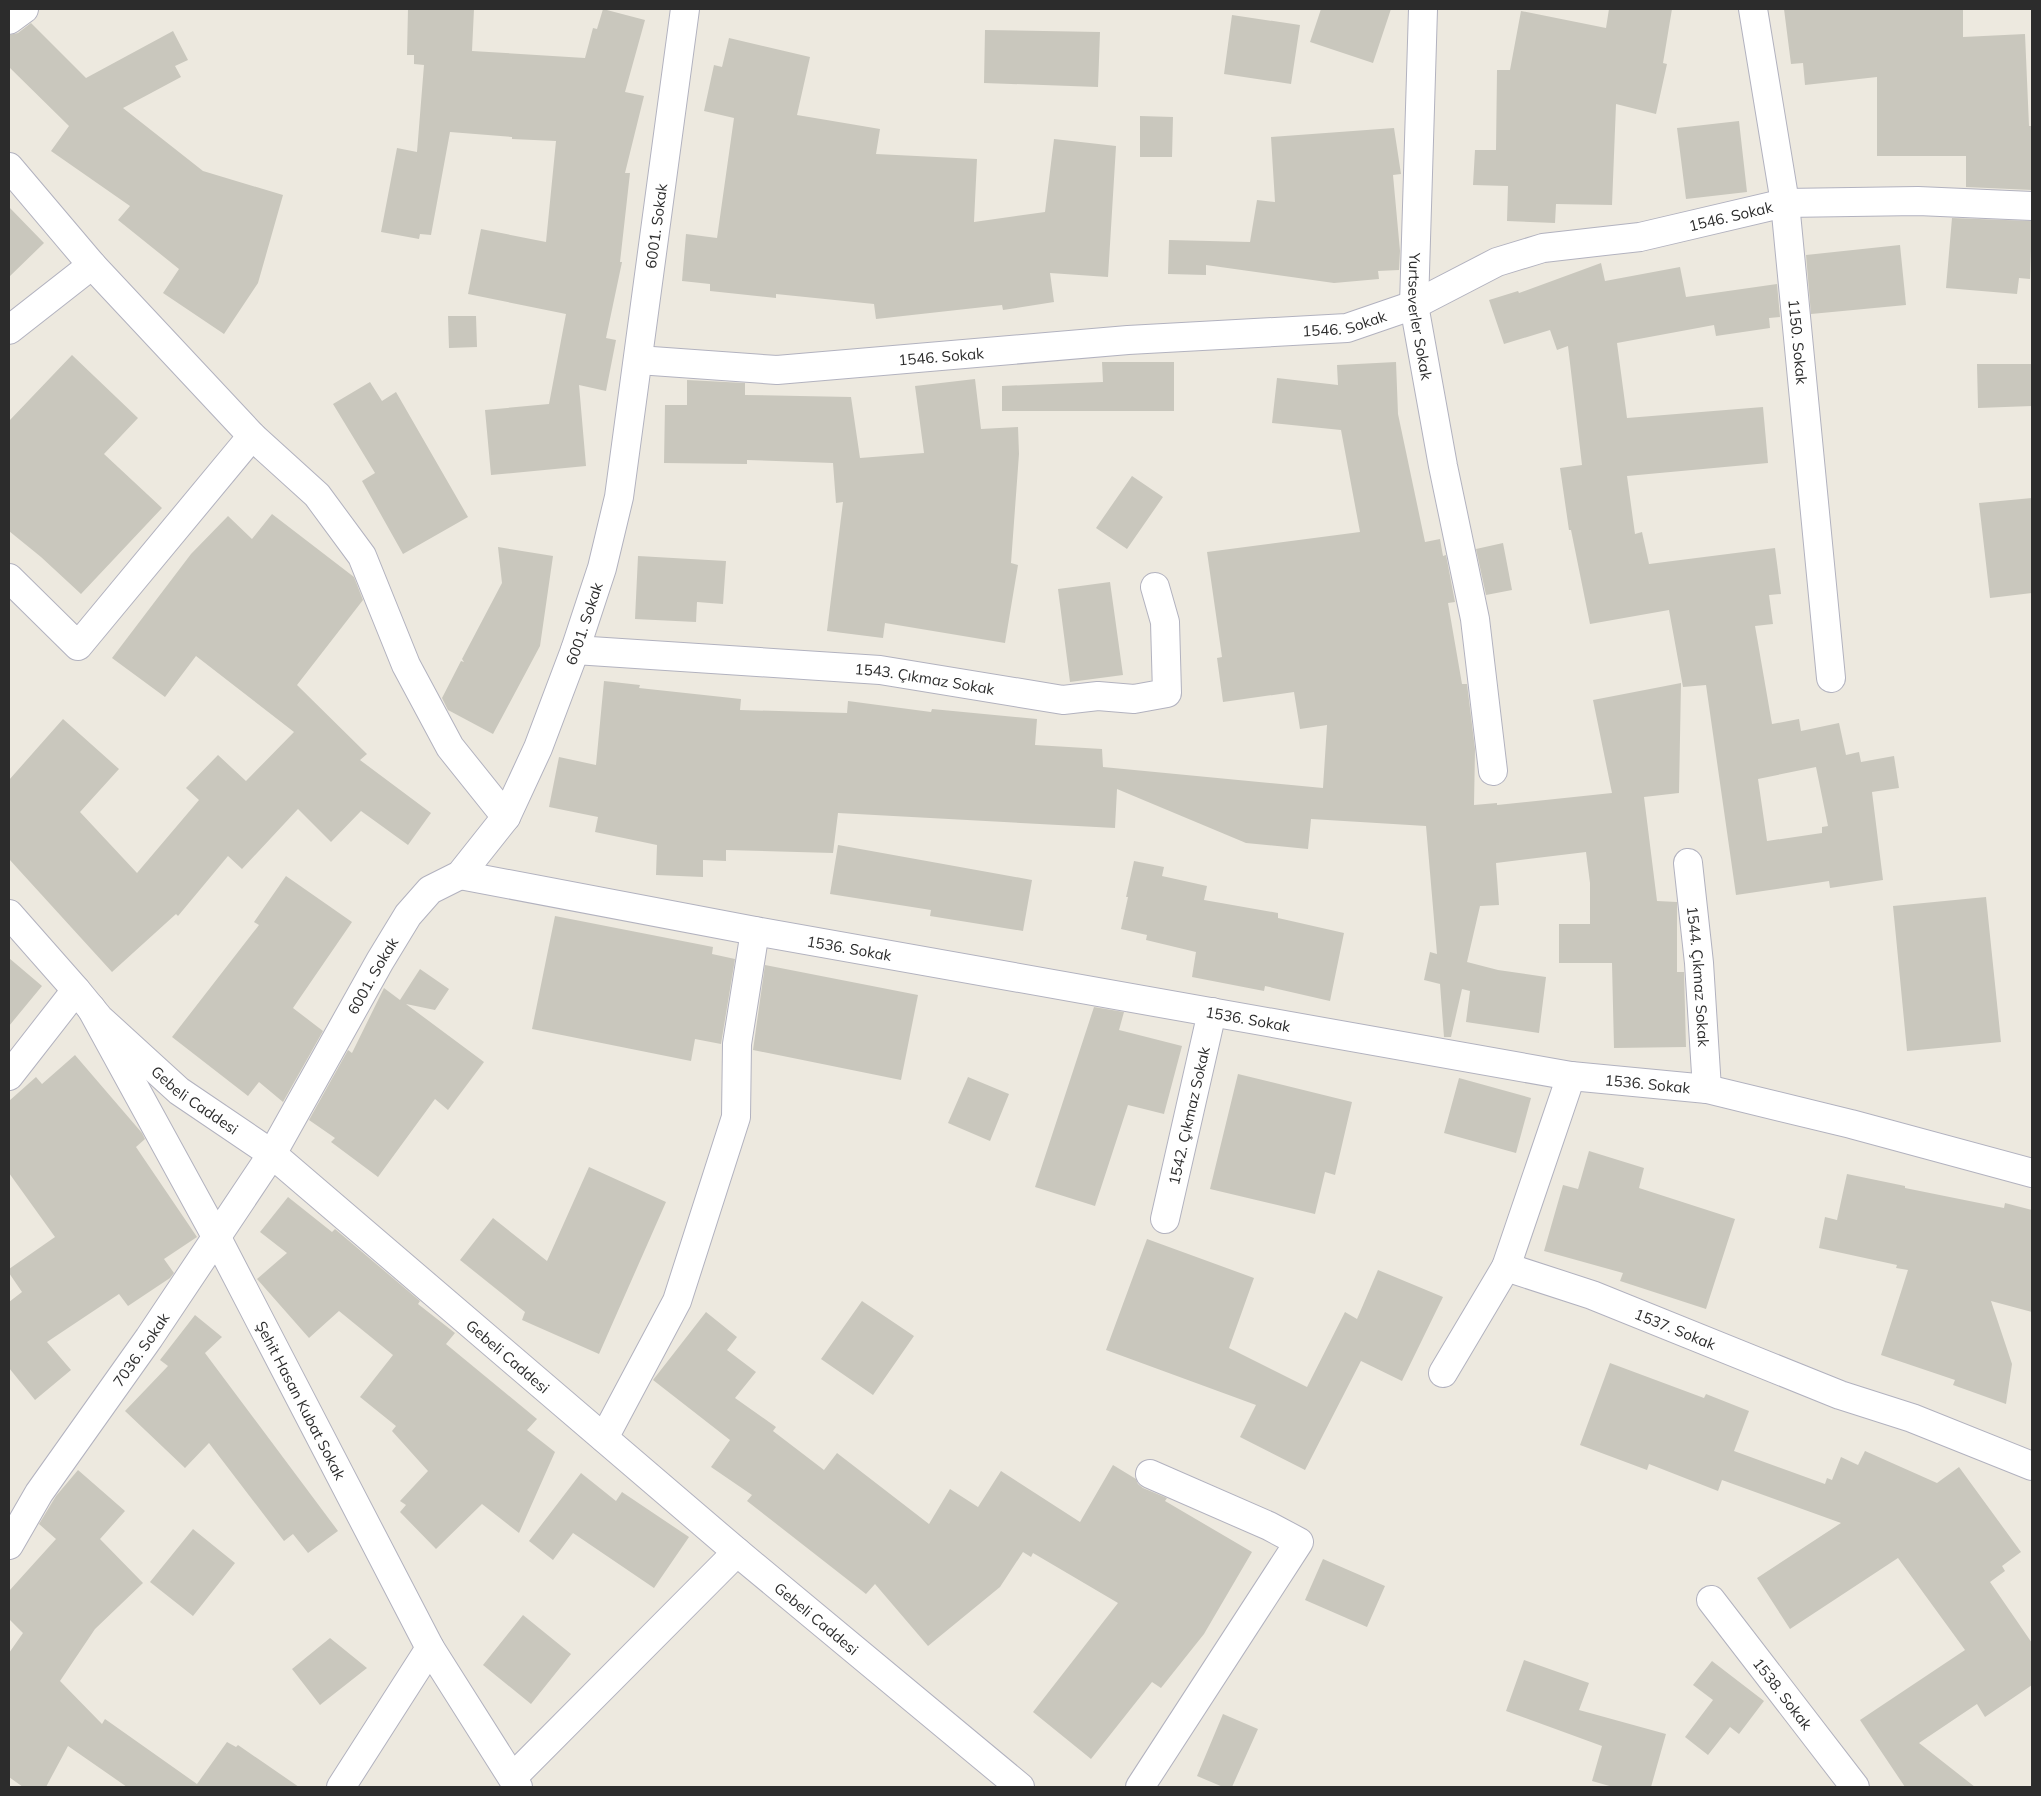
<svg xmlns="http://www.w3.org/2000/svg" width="2041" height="1796" font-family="Mulish,sans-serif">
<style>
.building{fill:#c9c7bd;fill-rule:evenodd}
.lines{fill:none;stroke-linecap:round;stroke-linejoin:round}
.minor-casing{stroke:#b2b2bf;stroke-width:30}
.tertiary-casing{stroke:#b2b2bf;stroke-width:30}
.minor{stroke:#fff;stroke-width:28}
.tertiary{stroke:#fff;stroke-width:28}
.labels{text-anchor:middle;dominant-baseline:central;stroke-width:4;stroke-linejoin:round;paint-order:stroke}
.street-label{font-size:15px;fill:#2c2c2c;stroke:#fff}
</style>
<rect width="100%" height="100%" fill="#ede9df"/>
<path class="building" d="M 408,9 L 474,9 L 472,51 L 585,58 L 593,28 L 597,29 L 603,9 L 645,20 L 625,92 L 644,96 L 625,173 L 630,173 L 620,262 L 622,262 L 606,338 L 616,340 L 606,391 L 579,385 L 586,466 L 491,475 L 485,410 L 549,404 L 566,314 L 468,294 L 481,229 L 546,242 L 556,141 L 512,139 L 512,137 L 450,132 L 431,235 L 420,234 L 419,239 L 381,232 L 397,148 L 417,152 L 424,65 L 414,64 L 414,55 L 407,55 Z
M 1321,9 L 1391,9 L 1373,63 L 1310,42 Z
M 1609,9 L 1672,9 L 1663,63 L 1667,64 L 1656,114 L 1616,104 L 1612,205 L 1556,204 L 1555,223 L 1507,221 L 1508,186 L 1473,185 L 1475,150 L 1496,150 L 1497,70 L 1510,70 L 1521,11 L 1606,28 Z
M 1784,9 L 1963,9 L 1963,37 L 2025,34 L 2029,126 L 2032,126 L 2032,190 L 1966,187 L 1966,156 L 1877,156 L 1877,77 L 1805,85 L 1803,63 L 1791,64 Z
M 1232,15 L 1300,25 L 1291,84 L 1224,74 Z
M 31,23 L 86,78 L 173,31 L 188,60 L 175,66 L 181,77 L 123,108 L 203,171 L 283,195 L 258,283 L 224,334 L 163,293 L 179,269 L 118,220 L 130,206 L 51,151 L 69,126 L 9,67 L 9,35 L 18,33 Z
M 985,30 L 1100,32 L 1098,87 L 984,83 Z
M 729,38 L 810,57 L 797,115 L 880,129 L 876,154 L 977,159 L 974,222 L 1045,212 L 1054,139 L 1116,146 L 1108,277 L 1050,273 L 1054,302 L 1003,310 L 1002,305 L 876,319 L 874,304 L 776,294 L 776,298 L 710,291 L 710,284 L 682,281 L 686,234 L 717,238 L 734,118 L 704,111 L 714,65 L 722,67 Z
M 1140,116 L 1173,117 L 1172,157 L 1140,157 Z
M 1739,121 L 1747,192 L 1686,199 L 1677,128 Z
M 1394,128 L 1401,174 L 1393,175 L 1400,251 L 1399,270 L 1378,271 L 1379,279 L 1334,283 L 1206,265 L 1206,275 L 1168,274 L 1169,240 L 1250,242 L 1257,200 L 1275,202 L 1271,137 Z
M 9,207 L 44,243 L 9,277 Z
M 1952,218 L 2032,221 L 2030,279 L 2019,278 L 2017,294 L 1946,288 Z
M 1900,245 L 1906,305 L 1811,314 L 1806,255 Z
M 1601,263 L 1605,281 L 1680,267 L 1686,297 L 1777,284 L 1780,317 L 1769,318 L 1770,328 L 1716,336 L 1714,325 L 1617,343 L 1627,418 L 1763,407 L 1768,463 L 1627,476 L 1635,534 L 1642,532 L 1649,564 L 1775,548 L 1781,594 L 1769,595 L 1773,624 L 1755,626 L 1772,724 L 1799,719 L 1801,731 L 1839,723 L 1846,755 L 1859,752 L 1861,762 L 1894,756 L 1899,788 L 1872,792 L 1883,880 L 1830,888 L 1829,881 L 1736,895 L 1706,685 L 1683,687 L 1669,610 L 1590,624 L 1571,530 L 1569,530 L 1560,468 L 1582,465 L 1568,346 L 1557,350 L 1550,330 L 1504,344 L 1489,300 L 1518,291 L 1519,293 ZM 1816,767 L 1828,826 L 1822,827 L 1822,833 L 1767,841 L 1758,779 Z
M 448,316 L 476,316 L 477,347 L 449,348 Z
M 72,355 L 138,418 L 104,454 L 162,508 L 81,594 L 41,557 L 9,531 L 9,421 Z
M 1102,362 L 1174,362 L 1174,411 L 1002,411 L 1002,386 L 1103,382 Z
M 1396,362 L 1398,414 L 1425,542 L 1440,539 L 1443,556 L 1446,555 L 1455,602 L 1448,603 L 1462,684 L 1467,684 L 1475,749 L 1474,805 L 1497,803 L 1497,805 L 1612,793 L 1593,700 L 1681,683 L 1679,793 L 1644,797 L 1657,901 L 1677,902 L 1677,972 L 1684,972 L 1686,1047 L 1614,1048 L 1612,963 L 1559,963 L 1559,924 L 1590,924 L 1590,883 L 1586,852 L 1496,863 L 1499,905 L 1480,906 L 1467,962 L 1498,970 L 1546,977 L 1539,1033 L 1466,1022 L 1470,991 L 1462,989 L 1451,1037 L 1444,1037 L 1440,984 L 1424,980 L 1430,952 L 1437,954 L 1426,826 L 1311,819 L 1308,849 L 1246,843 L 1117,789 L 1115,828 L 838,813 L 833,853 L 726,850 L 726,861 L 703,860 L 703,877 L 656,875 L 657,845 L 595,832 L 598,817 L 549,807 L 559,757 L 596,765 L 604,681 L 640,685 L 639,688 L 741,699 L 740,710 L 847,713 L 848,701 L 931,712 L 932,709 L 1037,719 L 1035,745 L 1102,749 L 1103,767 L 1323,788 L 1327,725 L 1300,729 L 1294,692 L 1223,702 L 1217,658 L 1222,657 L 1207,552 L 1360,532 L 1341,430 L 1272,423 L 1277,378 L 1338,385 L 1337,365 Z
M 1977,364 L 2032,364 L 2032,406 L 1978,408 Z
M 975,379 L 981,429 L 1018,427 L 1019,454 L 1011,563 L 1018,565 L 1005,643 L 885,623 L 883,638 L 827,631 L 843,502 L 836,503 L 833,463 L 747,460 L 747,464 L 664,463 L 665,405 L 687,405 L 687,380 L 745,383 L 745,395 L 851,397 L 860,458 L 924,453 L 915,386 Z
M 370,382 L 382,401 L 396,392 L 468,517 L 403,554 L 362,481 L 375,473 L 333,404 Z
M 1132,476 L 1163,497 L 1127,549 L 1096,528 Z
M 2032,498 L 2032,593 L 1990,598 L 1979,503 Z
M 272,514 L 354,577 L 363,600 L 297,685 L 367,754 L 360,760 L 431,813 L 408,845 L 361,811 L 331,842 L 298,809 L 242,869 L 228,856 L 178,916 L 176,914 L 112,972 L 9,859 L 9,780 L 63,719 L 119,769 L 80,812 L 137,873 L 199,800 L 186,788 L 218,755 L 246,781 L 294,732 L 196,656 L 165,697 L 112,658 L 191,554 L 228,516 L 252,539 Z
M 1503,543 L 1512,590 L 1486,595 L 1476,549 Z
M 498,547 L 553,556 L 540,646 L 493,734 L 448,710 L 442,698 L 461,661 L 464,662 L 462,659 L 502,583 Z
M 638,556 L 726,561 L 723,604 L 697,602 L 696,622 L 635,619 Z
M 1110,582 L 1123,675 L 1070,682 L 1058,589 Z
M 838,845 L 1032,880 L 1023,931 L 930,916 L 931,910 L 830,894 Z
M 1134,861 L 1164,867 L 1162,876 L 1207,886 L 1204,900 L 1278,913 L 1278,918 L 1344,933 L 1330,1001 L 1265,986 L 1264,991 L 1192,977 L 1196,952 L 1146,940 L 1147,935 L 1121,929 L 1128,897 L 1126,897 Z
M 286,876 L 352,922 L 293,1008 L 323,1031 L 283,1102 L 259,1082 L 248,1096 L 172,1037 L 259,925 L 254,922 Z
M 1986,897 L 2001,1042 L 1907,1051 L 1893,906 Z
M 555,916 L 713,947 L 712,954 L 735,959 L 721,1044 L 695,1039 L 691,1061 L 532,1029 Z
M 9,958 L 42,986 L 9,1026 Z
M 765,965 L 918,995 L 901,1080 L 753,1050 Z
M 420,969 L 449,989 L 435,1010 L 406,1004 L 484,1062 L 448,1110 L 435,1099 L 378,1177 L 331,1142 L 335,1138 L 309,1120 L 348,1050 L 352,1053 L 384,988 L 400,1000 Z
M 1094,1007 L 1124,1012 L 1119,1030 L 1182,1046 L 1164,1114 L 1128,1105 L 1095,1206 L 1035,1187 Z
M 75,1055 L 142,1133 L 145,1139 L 136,1147 L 197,1237 L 164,1259 L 174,1273 L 170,1278 L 128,1306 L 119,1294 L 47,1342 L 71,1370 L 35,1400 L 9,1368 L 9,1302 L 22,1292 L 9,1273 L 9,1269 L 55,1237 L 9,1173 L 9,1101 L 36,1077 L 42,1084 Z
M 1238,1074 L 1352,1102 L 1335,1175 L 1325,1172 L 1315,1214 L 1210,1189 Z
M 968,1077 L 1009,1094 L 990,1141 L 948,1123 Z
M 1459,1078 L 1531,1098 L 1516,1153 L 1444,1133 Z
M 1589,1151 L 1644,1168 L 1639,1188 L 1735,1219 L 1706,1309 L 1620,1281 L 1623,1273 L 1544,1251 L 1563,1185 L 1578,1189 Z
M 589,1167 L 666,1202 L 599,1354 L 522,1320 L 525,1312 L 460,1260 L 493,1218 L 547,1261 Z
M 1847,1174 L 1905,1186 L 1905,1188 L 2004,1208 L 2005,1203 L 2032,1210 L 2032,1312 L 1991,1301 L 2012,1364 L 2006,1404 L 1953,1385 L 1955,1380 L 1881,1355 L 1908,1270 L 1896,1268 L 1897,1265 L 1819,1248 L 1825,1217 L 1837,1220 Z
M 288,1197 L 332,1232 L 335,1229 L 420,1301 L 418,1304 L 455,1333 L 446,1344 L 537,1419 L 527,1430 L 555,1452 L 519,1533 L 482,1504 L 436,1549 L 400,1512 L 406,1505 L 400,1501 L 428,1471 L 392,1431 L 396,1426 L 360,1397 L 393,1355 L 339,1311 L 309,1338 L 257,1279 L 287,1253 L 260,1232 Z
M 1147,1239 L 1254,1278 L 1229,1348 L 1307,1387 L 1345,1312 L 1357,1319 L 1378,1270 L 1443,1297 L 1402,1381 L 1361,1361 L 1305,1470 L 1240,1437 L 1256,1405 L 1106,1350 Z
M 862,1301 L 914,1336 L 873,1395 L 821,1359 Z
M 706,1312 L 737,1337 L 727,1350 L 756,1372 L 735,1398 L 776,1427 L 773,1431 L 824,1470 L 837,1453 L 929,1524 L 950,1489 L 978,1507 L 1001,1471 L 1080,1522 L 1113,1465 L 1136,1479 L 1138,1484 L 1143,1488 L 1167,1498 L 1165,1501 L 1252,1552 L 1204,1634 L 1161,1688 L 1152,1682 L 1091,1759 L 1033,1712 L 1118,1603 L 1033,1553 L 1031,1557 L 1023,1552 L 1000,1587 L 928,1646 L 875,1584 L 866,1594 L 747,1501 L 752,1495 L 711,1467 L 730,1440 L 653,1380 Z
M 195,1315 L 222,1337 L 205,1353 L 338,1531 L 308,1553 L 293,1534 L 284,1541 L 209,1443 L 185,1468 L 125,1411 L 168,1366 L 160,1360 Z
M 1610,1363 L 1704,1398 L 1706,1394 L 1749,1411 L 1734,1451 L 1825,1484 L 1827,1478 L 1832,1480 L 1841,1457 L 1858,1465 L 1865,1451 L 1937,1483 L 1959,1467 L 2021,1552 L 2002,1566 L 2005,1571 L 1990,1582 L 2032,1643 L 2032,1685 L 1985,1717 L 1977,1704 L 1919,1743 L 1975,1787 L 1905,1787 L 1860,1720 L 1965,1650 L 1898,1558 L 1790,1629 L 1757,1578 L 1841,1523 L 1722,1480 L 1718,1491 L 1649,1464 L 1647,1470 L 1580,1445 Z
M 78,1470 L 125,1511 L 100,1539 L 143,1583 L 95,1629 L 60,1681 L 102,1724 L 105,1719 L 197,1784 L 227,1742 L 236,1747 L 238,1745 L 299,1787 L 127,1787 L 68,1746 L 46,1787 L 23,1787 L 9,1777 L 9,1653 L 23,1633 L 9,1619 L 9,1591 L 56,1539 L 39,1524 L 56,1496 Z
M 581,1473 L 616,1501 L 622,1492 L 689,1537 L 654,1588 L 573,1533 L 553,1560 L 529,1541 Z
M 193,1529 L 235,1563 L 193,1616 L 150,1582 Z
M 1323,1559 L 1385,1586 L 1367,1627 L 1305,1600 Z
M 523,1615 L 571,1654 L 531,1704 L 483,1665 Z
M 330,1638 L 367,1668 L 320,1705 L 292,1669 Z
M 1524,1660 L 1589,1683 L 1579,1710 L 1666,1734 L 1651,1787 L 1613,1787 L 1592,1781 L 1602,1746 L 1506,1711 Z
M 1712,1661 L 1764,1701 L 1739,1734 L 1730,1727 L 1708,1755 L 1685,1737 L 1713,1700 L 1693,1685 Z
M 1223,1714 L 1258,1729 L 1232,1787 L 1223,1787 L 1197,1776 Z"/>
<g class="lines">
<defs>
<g id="minor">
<path id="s1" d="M 1423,9 L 1414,305 L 1443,466 L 1475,619 L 1493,771"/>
<path id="s2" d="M 1753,9 L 1785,203 L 1831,678"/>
<path d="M 9,20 L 24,9"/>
<path d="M 9,167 L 92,265 L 252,436 L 317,495 L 362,556 L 406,665 L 450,747 L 506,817"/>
<path d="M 9,330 L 92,265"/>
<path id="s3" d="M 638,360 L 777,370 L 1128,340 L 1347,328 L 1414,305 L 1497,262 L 1543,248 L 1640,237 L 1785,203 L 1918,201 L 2032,206"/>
<path d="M 9,578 L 78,646 L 252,436"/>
<path id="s4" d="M 575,650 L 880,670 L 1063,700 L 1098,696 L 1134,699 L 1167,693 L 1165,622 L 1155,587"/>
<path id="s5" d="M 1688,863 L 1699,963 L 1707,1089"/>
<path id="s6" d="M 460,875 L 755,931 L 1571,1076 L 1707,1089 L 1851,1124 L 2032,1173"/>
<path id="s7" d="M 9,914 L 76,990 L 99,1018 L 179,1091 L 272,1154 L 737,1552 L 1020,1787"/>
<path d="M 9,1076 L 76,990"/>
<path id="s8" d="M 1571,1076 L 1506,1267 L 1592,1295 L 1840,1395 L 1912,1418 L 2032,1466"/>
<path id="s9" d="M 1165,1219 L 1212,1012"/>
<path d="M 1443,1373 L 1506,1267"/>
<path d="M 604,1438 L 677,1301 L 736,1117 L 737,1044 L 755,931"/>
<path id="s10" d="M 1711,1600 L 1855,1787"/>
<path d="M 513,1777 L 737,1552"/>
<path d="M 341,1787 L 430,1648"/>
<path d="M 1140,1787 L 1299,1542 L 1269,1526 L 1150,1474"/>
</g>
<g id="tertiary">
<path id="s11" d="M 91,1008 L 217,1238 L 430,1648 L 518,1787"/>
<path id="s12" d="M 9,1545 L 39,1493 L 149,1338 L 272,1154 L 380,961 L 408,915 L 430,890 L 460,875 L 506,817 L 538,748 L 575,650 L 602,568 L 619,497 L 685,9"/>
</g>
</defs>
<use href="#minor" class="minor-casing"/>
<use href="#tertiary" class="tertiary-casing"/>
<use href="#minor" class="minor"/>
<use href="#tertiary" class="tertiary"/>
</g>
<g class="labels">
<g class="street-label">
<text stroke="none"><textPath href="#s3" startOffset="1114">1546. Sokak</textPath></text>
<text stroke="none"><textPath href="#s12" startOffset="1501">6001. Sokak</textPath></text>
<text stroke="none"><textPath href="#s1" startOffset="308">Yurtseverler Sokak</textPath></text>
<text stroke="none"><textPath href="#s3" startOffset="709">1546. Sokak</textPath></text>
<text stroke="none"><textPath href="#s2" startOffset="336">1150. Sokak</textPath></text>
<text stroke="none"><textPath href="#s3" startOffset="304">1546. Sokak</textPath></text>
<text stroke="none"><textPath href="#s12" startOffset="1096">6001. Sokak</textPath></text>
<text stroke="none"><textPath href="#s4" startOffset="351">1543. Çıkmaz Sokak</textPath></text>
<text stroke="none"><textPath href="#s6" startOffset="396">1536. Sokak</textPath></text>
<text stroke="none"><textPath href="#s12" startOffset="676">6001. Sokak</textPath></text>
<text stroke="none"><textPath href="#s5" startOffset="114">1544. Çıkmaz Sokak</textPath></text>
<text stroke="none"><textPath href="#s6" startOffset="801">1536. Sokak</textPath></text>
<text stroke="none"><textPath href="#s6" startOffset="1206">1536. Sokak</textPath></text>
<text stroke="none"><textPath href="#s7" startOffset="264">Gebeli Caddesi</textPath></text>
<text stroke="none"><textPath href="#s9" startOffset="106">1542. Çıkmaz Sokak</textPath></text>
<text stroke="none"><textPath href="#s8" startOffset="382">1537. Sokak</textPath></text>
<text stroke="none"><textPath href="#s12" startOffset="236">7036. Sokak</textPath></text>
<text stroke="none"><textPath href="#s7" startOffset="669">Gebeli Caddesi</textPath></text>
<text stroke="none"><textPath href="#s11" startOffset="445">Şehit Hasan Kubat Sokak</textPath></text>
<text stroke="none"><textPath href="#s7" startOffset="1074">Gebeli Caddesi</textPath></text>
<text stroke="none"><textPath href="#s10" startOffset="118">1538. Sokak</textPath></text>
</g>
</g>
<rect width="2041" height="1796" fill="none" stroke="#2c2c2c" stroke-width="20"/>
</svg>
